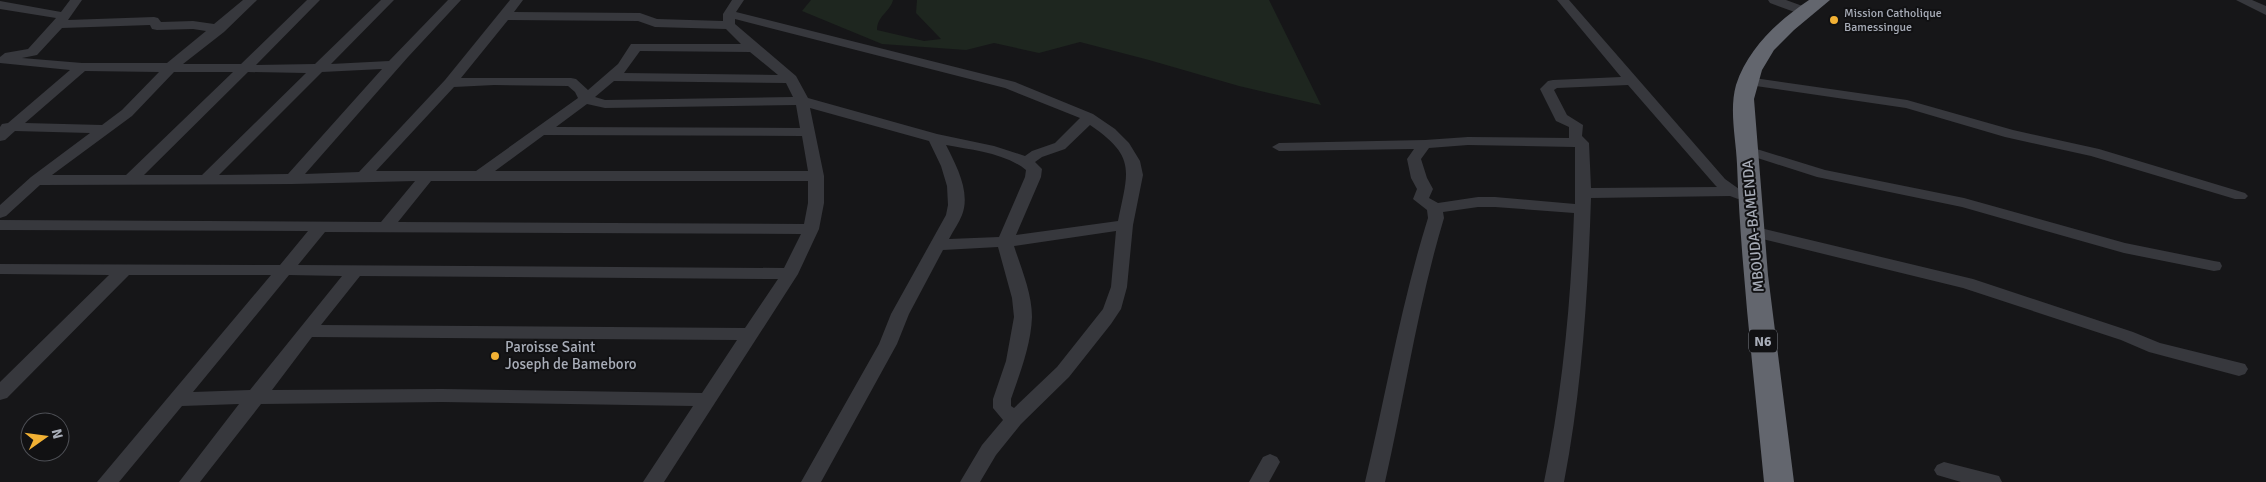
<svg xmlns="http://www.w3.org/2000/svg" width="2266" height="482" font-family="Signika,sans-serif">
<style>
.green{fill:#1e261f}
.lines{fill:none;stroke-linecap:round;stroke-linejoin:round}
.minor{fill:#37383d;fill-rule:evenodd}
.highway{fill:#63666e;fill-rule:evenodd}
.poi-dot{fill:#f2b134;stroke:#111113;stroke-width:2}
.labels{text-anchor:middle;dominant-baseline:central;stroke-width:4;stroke-linejoin:round;paint-order:stroke}
.far-poi-label{font-size:12px;fill:#a8adb8;stroke:#111113;text-anchor:start}
.shield{fill:#111113;stroke:#7b7e86;stroke-width:1}
.shield-label{font-size:14px;font-weight:bold;fill:#a8adb8}
.street-label{font-size:15px;fill:#a8adb8;stroke:#111113}
.poi-label{font-size:15px;fill:#a8adb8;stroke:#111113;text-anchor:start}
</style>
<rect width="100%" height="100%" fill="#161618"/>
<path class="green" d="M 811,0 L 893,0 C 890,12 877,16 877,30 L 924,41 L 941,39 L 916,13 L 917,0 L 1269,0 L 1321,105 L 1239,86 L 1149,60 L 1080,42 L 1039,53 L 994,43 L 966,50 L 882,44 L 802,11 Z"/>
<g class="lines">
<path class="minor" d="M 70,0 L 82,0 L 68,20 L 154,17 L 158,18 L 161,22 L 193,21 L 214,24 L 243,0 L 257,0 L 224,32 L 183,64 L 241,64 L 307,0 L 320,0 L 256,65 L 315,64 L 381,0 L 394,0 L 331,64 L 389,61 L 448,0 L 461,0 L 408,57 L 305,174 L 359,172 L 445,80 L 510,0 L 523,0 L 514,12 L 640,13 L 657,19 L 723,21 L 723,14 L 732,0 L 744,0 L 736,12 L 1015,82 L 1093,114 L 1115,129 L 1129,143 L 1140,161 L 1143,175 L 1133,225 L 1127,287 L 1121,309 L 1111,324 L 1069,377 L 1021,424 L 996,455 L 980,482 L 960,482 L 982,445 L 1003,420 L 993,408 L 993,399 L 1006,361 L 1014,317 L 1012,298 L 998,247 L 943,250 L 909,314 L 897,344 L 821,482 L 801,482 L 879,344 L 891,314 L 946,215 L 948,205 L 947,186 L 941,166 L 929,141 L 810,108 L 824,176 L 824,203 L 819,229 L 798,274 L 664,482 L 643,482 L 693,406 L 442,402 L 261,404 L 200,482 L 179,482 L 239,404 L 182,406 L 119,482 L 97,482 L 271,275 L 129,275 L 7,398 L 0,400 L 0,382 L 109,275 L 0,274 L 0,264 L 280,265 L 308,231 L 0,230 L 0,220 L 381,222 L 415,181 L 292,184 L 40,185 L 6,216 L 0,218 L 0,205 L 31,177 L 90,133 L 15,131 L 5,140 L 0,141 L 0,127 L 2,124 L 8,123 L 70,70 L 0,63 L 0,57 L 5,53 L 28,49 L 56,18 L 0,9 L 0,1 L 61,12 ZM 735,19 L 1005,88 L 1080,118 L 1055,143 L 1032,151 L 1025,156 L 994,146 L 937,134 L 808,98 L 796,76 L 735,24 ZM 508,20 L 638,21 L 655,27 L 726,29 L 741,44 L 631,44 L 618,64 L 588,90 L 576,79 L 571,78 L 461,78 ZM 150,25 L 152,29 L 157,30 L 193,29 L 206,31 L 167,63 L 82,63 L 22,58 L 37,55 L 62,28 ZM 640,51 L 750,52 L 778,75 L 624,73 ZM 382,69 L 288,174 L 219,175 L 322,72 ZM 85,71 L 159,72 L 122,110 L 102,125 L 25,123 ZM 174,72 L 233,72 L 126,175 L 52,175 L 132,116 ZM 248,72 L 306,73 L 202,175 L 144,175 ZM 614,81 L 786,83 L 793,97 L 605,100 L 595,97 ZM 494,85 L 568,86 L 575,92 L 578,98 L 476,171 L 376,171 L 454,87 ZM 587,104 L 605,108 L 796,105 L 800,128 L 556,127 ZM 1090,125 C 1137,157 1128,171 1118,221 L 1016,235 L 1041,177 L 1042,169 L 1035,162 L 1042,157 L 1065,149 ZM 544,135 L 802,136 L 808,171 L 495,171 ZM 946,145 C 972,150 1005,153 1026,170 L 1025,177 L 999,237 L 949,239 C 953,231 959,223 962,215 C 971,192 956,165 946,145 ZM 431,181 L 808,181 L 808,203 L 804,224 L 398,222 ZM 1116,231 L 1111,287 L 1103,309 L 1057,367 L 1014,408 L 1011,406 L 1011,399 C 1020,373 1031,345 1032,317 C 1032,293 1021,268 1014,246 ZM 325,232 L 801,234 L 784,268 L 298,265 ZM 289,275 L 342,276 L 250,390 L 193,392 ZM 360,276 L 778,279 L 745,328 L 321,325 ZM 312,337 L 737,340 L 702,393 L 442,389 L 272,390 Z
M 1557,0 L 1569,0 L 1725,179 L 1746,194 L 1743,197 L 1738,199 L 1730,196 L 1591,198 C 1588,292 1582,389 1564,482 L 1544,482 C 1562,394 1571,303 1574,213 L 1495,207 L 1478,207 L 1443,212 L 1444,218 C 1418,304 1405,394 1385,482 L 1365,482 C 1386,394 1401,304 1428,218 L 1427,210 L 1413,199 L 1417,189 L 1411,178 L 1407,159 L 1414,149 L 1279,151 L 1272,147 L 1279,143 L 1425,140 L 1468,137 L 1569,138 L 1569,127 L 1556,121 L 1540,89 L 1548,81 L 1553,80 L 1621,77 ZM 1628,85 L 1715,185 L 1717,187 L 1591,188 L 1589,143 L 1582,136 L 1583,125 L 1567,115 L 1554,90 L 1557,88 ZM 1468,145 L 1575,147 L 1575,204 L 1495,197 L 1478,197 L 1438,203 L 1429,198 L 1433,189 L 1427,178 L 1421,159 L 1429,148 Z
M 1768,0 L 1786,0 L 1808,8 L 1810,11 L 1808,14 L 1800,14 L 1770,3 Z
M 2236,0 L 2252,0 L 2266,6 L 2266,15 Z
M 1747,77 L 1907,100 L 2013,130 L 2099,149 L 2245,193 L 2248,196 L 2245,199 L 2235,199 L 2091,156 L 2005,137 L 1906,108 L 1742,84 L 1740,81 Z
M 1747,146 L 1825,170 L 1964,198 L 2125,243 L 2214,261 L 2220,262 L 2222,266 L 2220,270 L 2214,271 L 2124,253 L 1962,207 L 1817,177 L 1742,153 L 1740,150 L 1742,147 Z
M 1752,226 L 1973,279 L 2133,332 L 2160,343 L 2245,364 L 2248,369 L 2245,374 L 2239,376 L 2149,352 L 2121,340 L 1963,288 L 1746,235 L 1744,231 L 1746,227 Z
M 1270,454 L 1277,457 L 1280,462 L 1269,482 L 1249,482 L 1263,457 Z
M 1944,462 L 1999,476 L 2002,482 L 1961,482 L 1937,475 L 1934,470 L 1937,465 Z"/>
<path class="highway" d="M 1809,0 L 1830,0 L 1794,30 L 1774,50 L 1762,70 L 1754,99 L 1768,275 L 1794,482 L 1764,482 C 1754,376 1741,271 1737,164 C 1736,139 1729,110 1736,85 C 1748,48 1778,21 1809,0 Z"/>
</g>
<g class="poi-dot">
<circle cx="1834" cy="20" r="5"/>
<circle cx="495" cy="356" r="5"/>
</g>
<g class="labels">
<g class="far-poi-label">
<text x="1844" y="13">Mission Catholique<tspan x="1844" dy="14">Bamessingue</tspan></text>
</g>
<rect class="shield" x="1749" y="329.5" width="28" height="23" rx="4"/>
<g class="shield-label">
<text x="1763" y="341">N6</text>
</g>
<g class="street-label">
<text transform="translate(1753 226) rotate(-95)">MBOUDA-BAMENDA</text>
</g>
<g class="poi-label">
<text x="505" y="347">Paroisse Saint<tspan x="505" dy="17">Joseph de Bameboro</tspan></text>
</g>
</g>
<g transform="translate(45 437) rotate(76)"><circle r="24" fill="#111113" stroke="#4d4f55"/>
<path d="M0-4L9 19L0 12L-9 19Z" fill="#f2b134"/>
<text y="-8" font-size="14" font-weight="bold" text-anchor="middle" fill="#a8adb8">N</text>
</g>
</svg>
